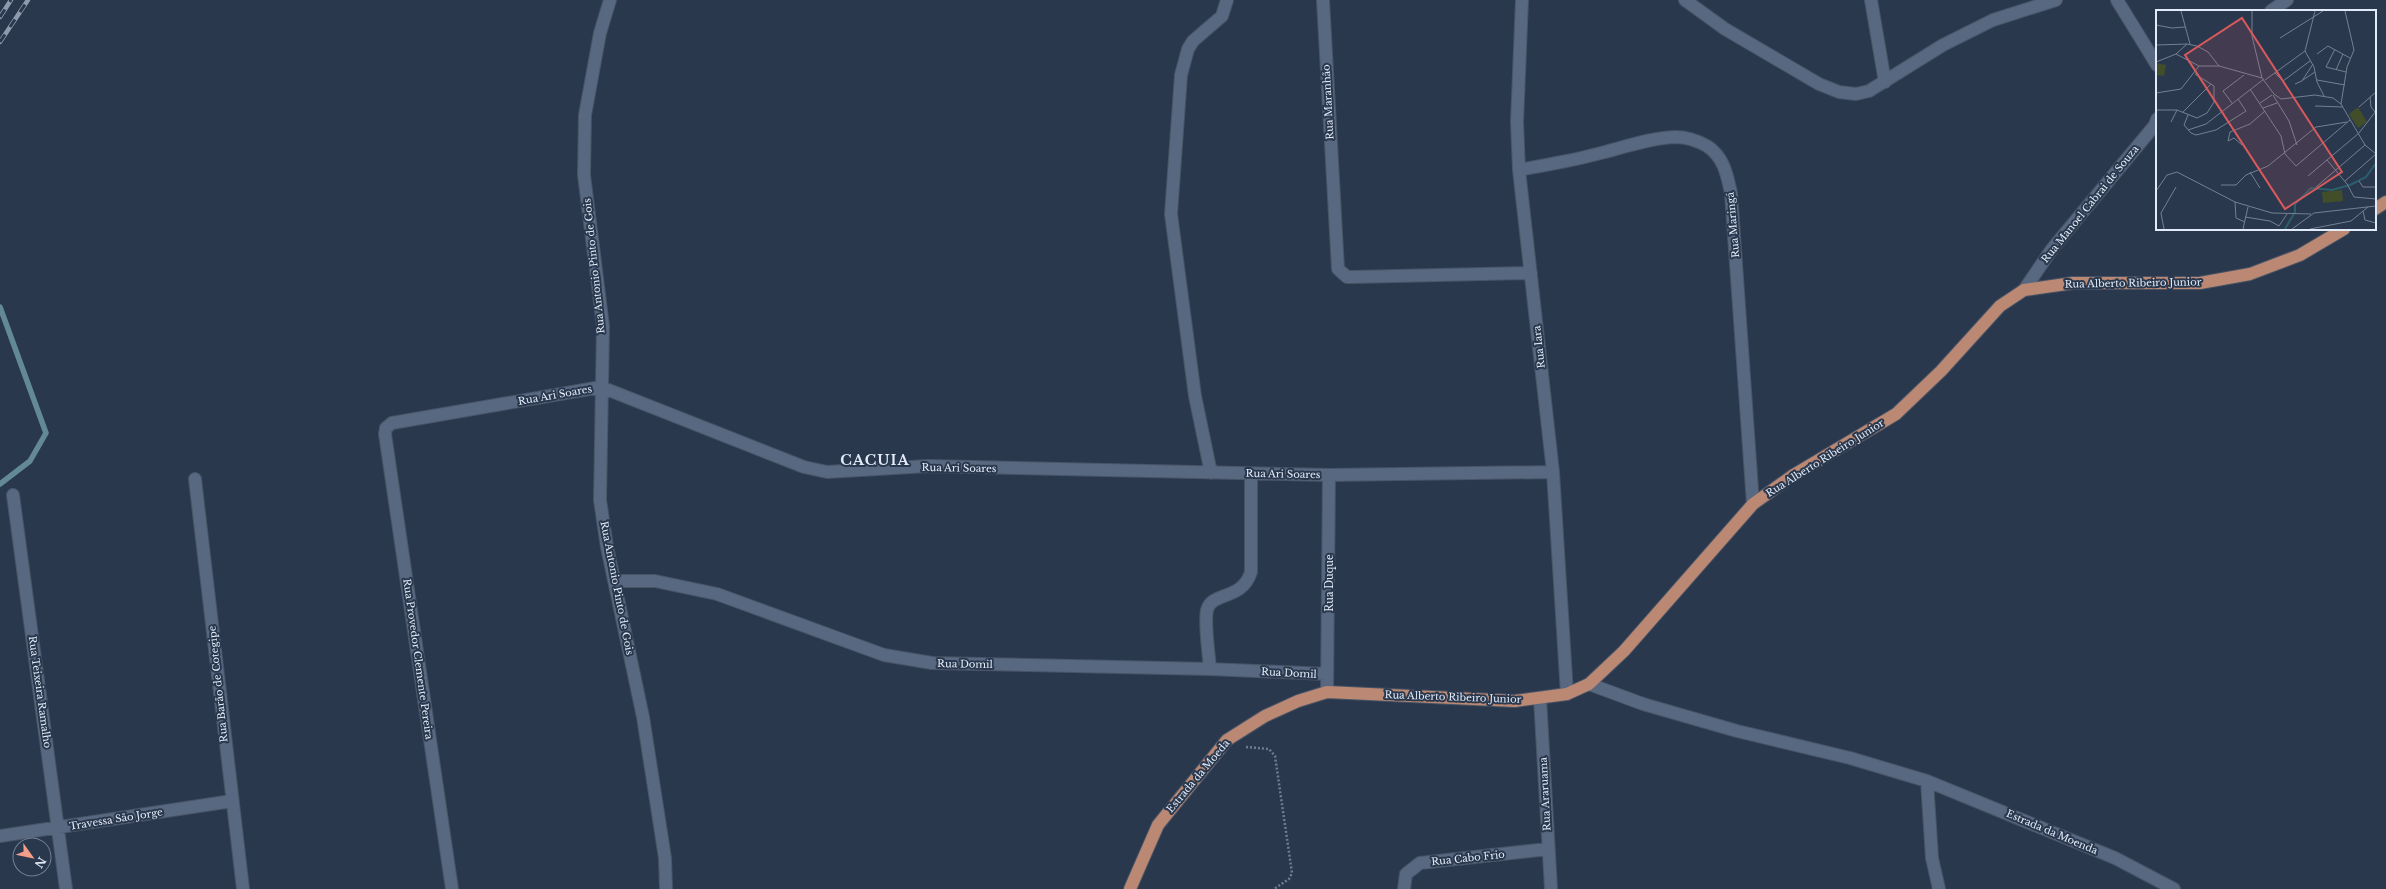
<svg xmlns="http://www.w3.org/2000/svg" width="2386" height="889" font-family="'Libre Baskerville',serif">
<style>
.lines{fill:none;stroke-linecap:round;stroke-linejoin:round}
.stream{stroke:#638996;stroke-width:5.5}
.minor-casing{stroke:#485466;stroke-width:14}
.major-casing{stroke:#485466;stroke-width:14}
.path{stroke:#707c8f;stroke-width:2.5;stroke-dasharray:2 2;stroke-linecap:butt}
.minor{stroke:#586880;stroke-width:12}
.major{stroke:#bb8873;stroke-width:12}
.rail-casing{stroke:#8f9aac;stroke-width:4.5}
.rail{stroke:#2a384e;stroke-width:3;stroke-dasharray:9;stroke-linecap:butt}
.labels{text-anchor:middle;dominant-baseline:central;stroke-width:4;stroke-linejoin:round;paint-order:stroke}
.street-label{font-size:10px;fill:#e2ebf9;stroke:#2a384e}
.district-label{font-size:14px;font-weight:bold;letter-spacing:1px;fill:#e2ebf9;stroke:#2a384e}
.inset-river{fill:none;stroke:#2c5f6c;stroke-width:2}
.inset-road{fill:none;stroke:#748092;stroke-width:1}
.view{fill:#d9595c;fill-opacity:0.15;stroke:#d9595c;stroke-width:2}
.inset-edge{fill:none;stroke:#e2ebf9;stroke-width:2}
</style>
<rect width="100%" height="100%" fill="#2a384e"/>
<g class="lines">
<path class="stream" d="M 0,307 L 46,433 L 30,461 L 0,484"/>
<defs>
<path id="minor" d="M 610,0 L 600,33 L 585,115 L 584,175 L 603,326 L 600,500 L 607,547 L 643,717 L 665,858 L 666,889
M 1323,0 L 1338,269 L 1347,277 L 1353,277 L 1531,273
M 1522,0 L 1517,122 L 1519,170 L 1553,472 L 1567,694
M 1685,0 L 1725,29 L 1819,84 L 1839,92 L 1856,94 L 1869,91 L 1943,45 L 1993,20 L 2056,0
M 1871,0 L 1885,82
M 2117,0 L 2157,65
M 2271,11 L 2287,0
M 1519,170 C 1545,165 1571,161 1597,154 C 1622,148 1649,138 1675,137 C 1685,137 1698,141 1707,146 C 1724,157 1727,175 1731,193 L 1753,504
M 2024,290 L 2052,249 L 2155,125 L 2157,119
M 1211,473 L 1195,396 L 1171,214 L 1181,75 L 1188,49 L 1193,41 L 1222,16 L 1227,0
M 195,479 L 243,889
M 13,495 L 66,889
M 615,581 L 655,581 L 717,594 L 884,655 L 932,663 L 1210,669 L 1327,674
M 1210,669 C 1209,655 1204,623 1207,610 C 1212,591 1242,601 1251,572 L 1251,474
M 1589,684 L 1643,704 L 1737,731 L 1850,758 L 1927,781 L 2115,858 L 2174,889
M 1327,692 L 1329,475
M 1540,698 L 1551,889
M 1927,781 L 1932,858 L 1939,889
M 0,836 L 232,801
M 452,889 L 385,434 L 386,428 L 392,423 L 601,387 L 804,467 L 827,472 L 928,466 L 1329,475 L 1553,472
M 1404,889 L 1406,874 L 1420,863 L 1548,849"/>
<path id="major" d="M 2375,209 L 2386,202
M 1130,889 L 1158,825 L 1227,740 L 1265,716 L 1298,701 L 1327,692 L 1515,701 L 1567,694 L 1589,684 L 1624,651 L 1753,504 L 1792,476 L 1896,414 L 1941,371 L 2000,306 L 2024,290 L 2073,283 L 2200,283 L 2250,274 L 2300,255 L 2344,229"/>
</defs>
<use href="#minor" class="minor-casing"/>
<use href="#major" class="major-casing"/>
<path class="path" d="M 1246,747 L 1269,749 L 1275,756 L 1292,873 L 1289,879 L 1274,889"/>
<use href="#minor" class="minor"/>
<use href="#major" class="major"/>
<defs>
<path id="rail" d="M 0,17 L 11,0
M 0,42 L 28,0"/>
</defs>
<use href="#rail" class="rail-casing"/>
<use href="#rail" class="rail"/>
</g>
<g class="labels">
<g class="street-label">
<text transform="translate(1328 102) rotate(-93)">Rua Maranhão</text>
<text transform="translate(2090 204) rotate(-51)">Rua Manoel Cabrai de Souza</text>
<text transform="translate(1733 225) rotate(-95)">Rua Maringá</text>
<text transform="translate(594 266) rotate(-96)">Rua Antonio Pinto de Gois</text>
<text transform="translate(2133 283) rotate(-1)">Rua Alberto Ribeiro Junior</text>
<text transform="translate(1539 347) rotate(-96)">Rua Iara</text>
<text transform="translate(555 395) rotate(-10)">Rua Ari Soares</text>
<text transform="translate(1825 458) rotate(-32)">Rua Alberto Ribeiro Junior</text>
<text transform="translate(959 468) rotate(1)">Rua Ari Soares</text>
<text transform="translate(1283 474) rotate(1)">Rua Ari Soares</text>
<text transform="translate(1329 583) rotate(-90)">Rua Duque</text>
<text transform="translate(617 588) rotate(79)">Rua Antonio Pinto de Gois</text>
<text transform="translate(418 659) rotate(82)">Rua Provedor Clemente Pereira</text>
<text transform="translate(965 664) rotate(1)">Rua Domil</text>
<text transform="translate(1289 673) rotate(3)">Rua Domil</text>
<text transform="translate(218 684) rotate(-96)">Rua Barão de Cotegipe</text>
<text transform="translate(40 692) rotate(82)">Rua Teixeira Ramalho</text>
<text transform="translate(1453 697) rotate(2)">Rua Alberto Ribeiro Junior</text>
<text transform="translate(1198 776) rotate(-50)">Estrada da Moeda</text>
<text transform="translate(1545 794) rotate(-93)">Rua Araruama</text>
<text transform="translate(116 819) rotate(-9)">Travessa São Jorge</text>
<text transform="translate(2052 832) rotate(23)">Estrada da Moenda</text>
<text transform="translate(1468 858) rotate(-6)">Rua Cabo Frio</text>
</g>
<g class="district-label">
<text x="875" y="460">CACUIA</text>
</g>
</g>
<g transform="translate(2156 10)">
<rect width="220" height="220" fill="#2a384e"/>
<path d="M 0,53 L 10,55 L 8,66 L 0,65 ZM 202,97 L 211,112 L 202,118 L 193,104 ZM 186,180 L 187,191 L 167,193 L 166,182 Z" fill="#424e2a"/>
<path class="inset-river" d="M 129,219 L 139,202 L 139,194 L 155,178 L 176,180 L 194,175 L 210,167 L 220,153"/>
<path class="inset-road" d="M 25,1 L 34,34M 96,1 L 96,26 L 106,68M 159,1 L 149,41 L 158,57 L 161,72 L 168,86M 0,15 L 16,18 L 29,17M 124,28 L 167,1M 0,35 L 31,34 L 41,36 L 52,42 L 63,56 L 106,68 L 118,84 L 125,89 L 159,85 L 177,88 L 185,94 L 209,135 L 220,144M 179,39 L 170,57 L 190,62M 20,44 L 43,56 L 63,56M 161,44 L 172,36 L 194,48M 0,52 L 20,44 L 31,34M 180,60 L 187,44M 119,63 L 127,71 L 154,51M 109,70 L 149,41M 147,70 L 159,62M 161,70 L 189,75M 139,74 L 146,71 L 157,54M 94,79 L 125,126 L 129,144 L 140,156 L 194,110M 0,83 L 25,79 L 43,56M 117,85 L 133,111 L 141,135M 214,87 L 215,97 L 219,102M 76,93 L 67,81 L 88,65M 104,93 L 116,85M 185,94 L 191,57 L 198,40 L 189,1M 159,96 L 187,97M 203,97 L 220,82M 107,98 L 121,93M 0,100 L 21,100 L 41,108 L 51,103 L 58,92 L 58,76 L 39,64M 27,102 L 55,74M 32,105 L 28,115 L 35,123 L 40,125 L 60,120 L 90,101 L 82,89M 15,112 L 21,100M 32,120 L 50,114 L 108,69M 86,135 L 78,128 L 72,131 L 74,122 L 94,114 L 109,101M 171,150 L 191,174 L 198,187 L 220,189M 94,162 L 104,178M 152,166 L 203,123 L 220,101M 189,171 L 220,144M 203,171 L 207,177 L 220,177M 65,175 L 80,175 L 90,165 L 112,156 L 160,117 L 191,112M 160,177 L 209,135M 0,181 L 11,165 L 21,162 L 79,192 L 80,208 L 89,212M 79,192 L 116,203 L 155,204M 207,201 L 209,210 L 220,213M 89,207 L 114,211 L 123,216 L 131,204M 8,219 L 5,203 L 20,177M 87,219 L 92,197M 136,219 L 158,203 L 220,196M 154,219 L 195,211 L 212,197"/>
<path class="view" d="M 86,8 L 186,162 L 129,199 L 29,45 Z"/>
<rect width="220" height="220" class="inset-edge"/>
</g>
<g transform="translate(32 857) rotate(123)"><circle r="19" fill="#2a384e" stroke="#748092"/>
<path d="M0-3L7 15L0 10L-7 15Z" fill="#f49e8a"/>
<text y="-6" font-size="11" font-weight="bold" text-anchor="middle" fill="#e2ebf9">N</text>
</g>
</svg>
